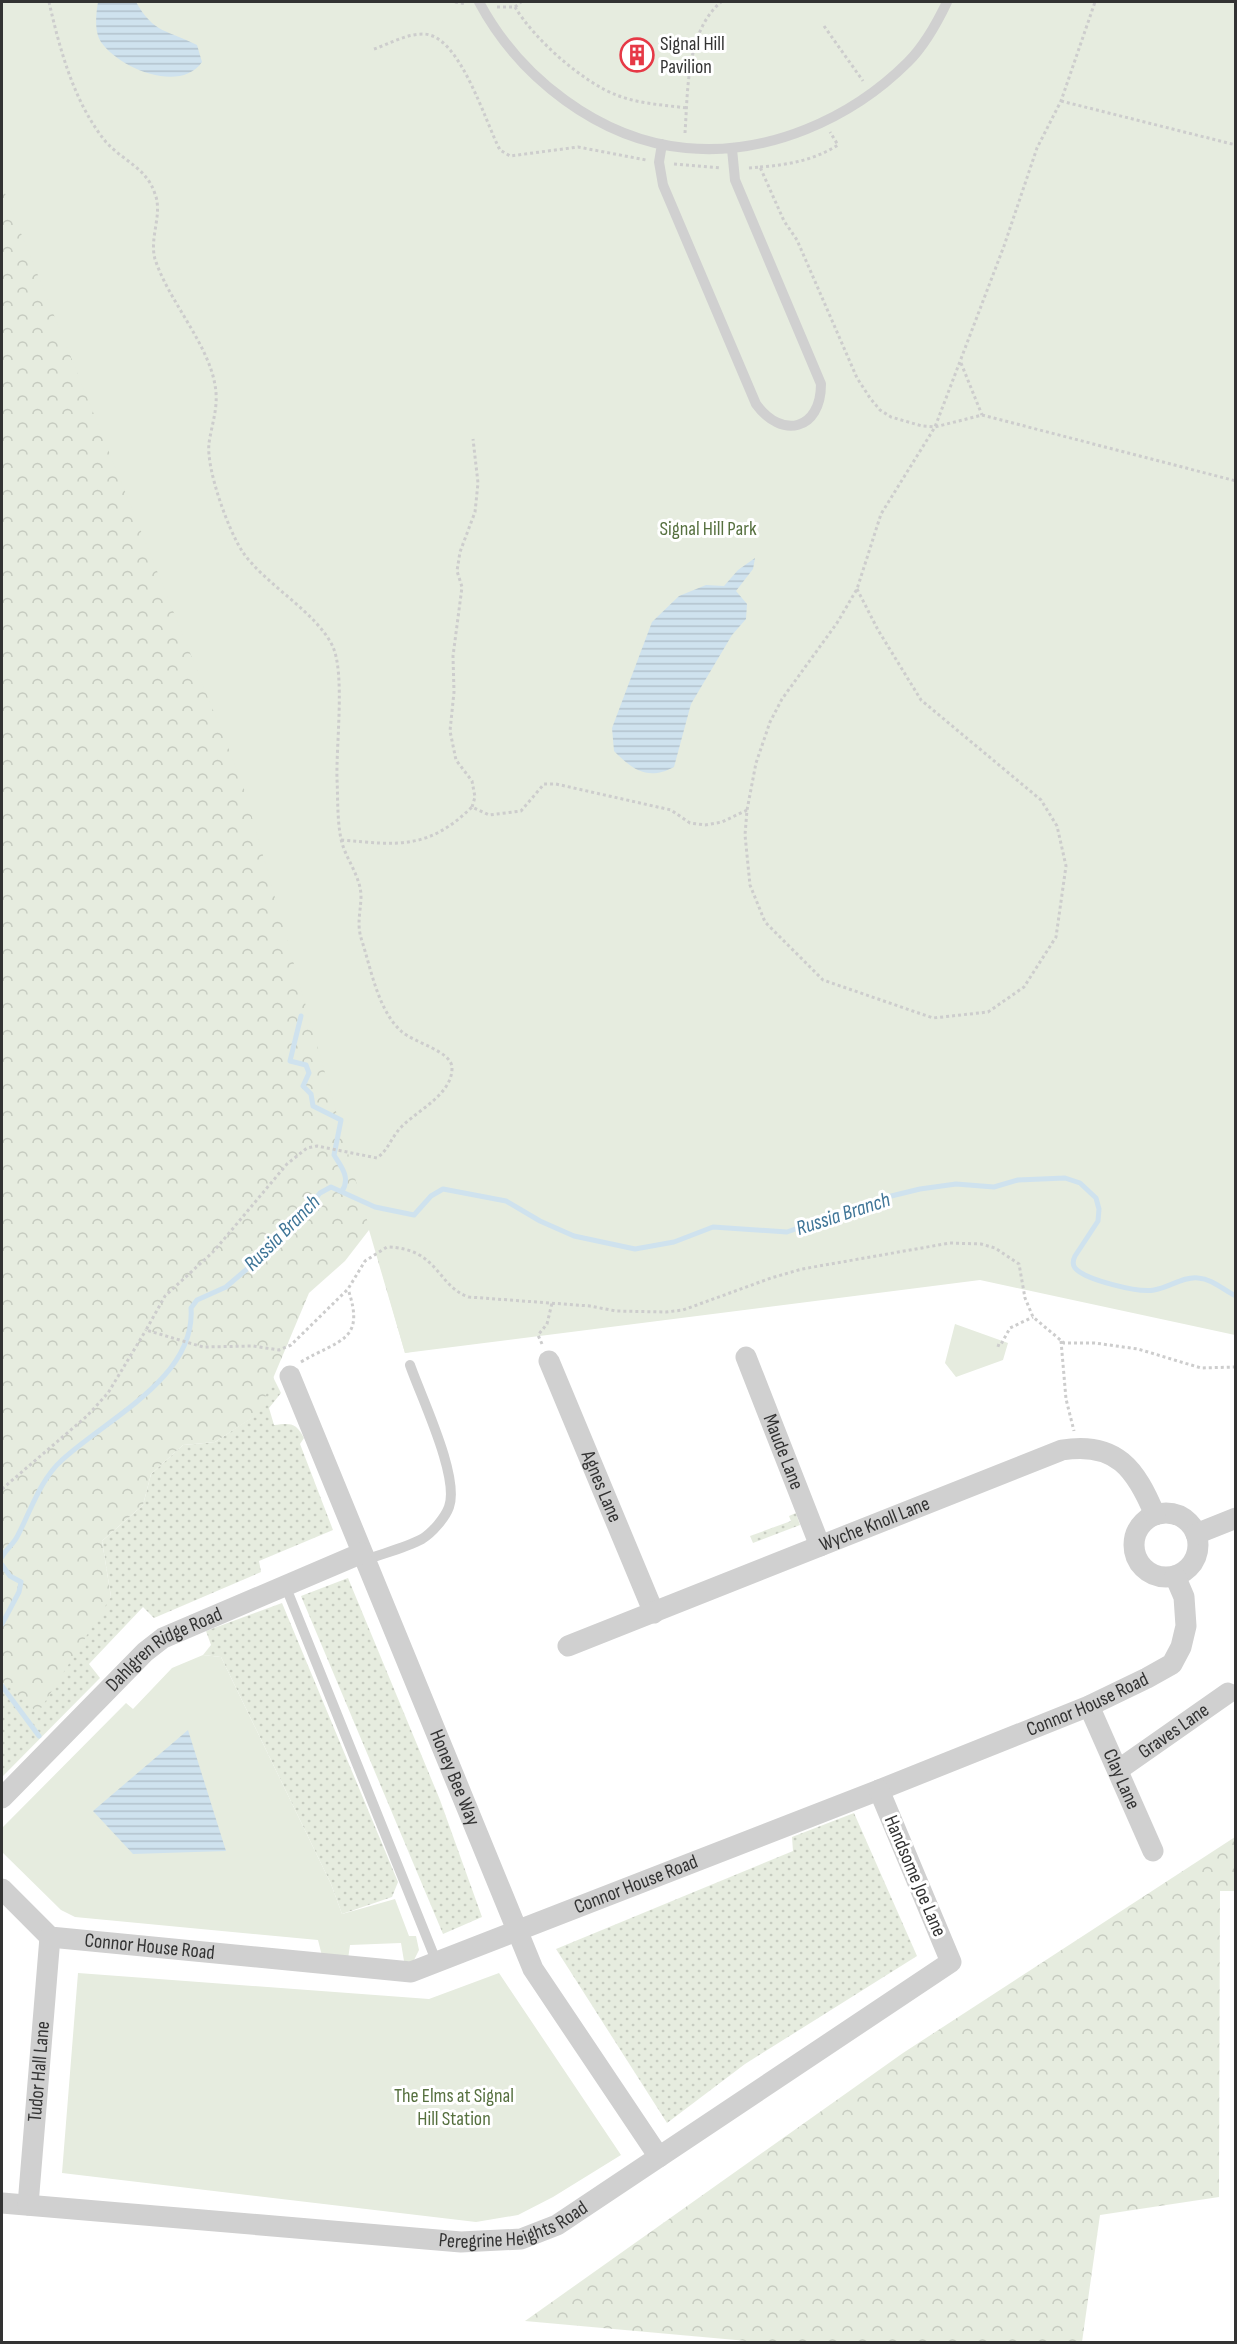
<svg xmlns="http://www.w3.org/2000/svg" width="1237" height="2344" font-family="'Sofia Sans Condensed',sans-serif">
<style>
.grass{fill:url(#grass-dots)}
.forest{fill:url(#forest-crowns)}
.green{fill:#e6ecdf}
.water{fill:url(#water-rules)}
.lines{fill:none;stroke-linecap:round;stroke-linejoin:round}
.stream{stroke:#cfe2ee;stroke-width:5}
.path{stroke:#cdcdcd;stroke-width:3;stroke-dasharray:3 3;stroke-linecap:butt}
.lane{stroke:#d0d0d0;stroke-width:10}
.street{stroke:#d0d0d0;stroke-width:21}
.labels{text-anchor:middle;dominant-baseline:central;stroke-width:6;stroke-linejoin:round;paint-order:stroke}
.poi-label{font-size:20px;fill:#333;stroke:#fff;text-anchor:start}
.park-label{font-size:20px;fill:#56703f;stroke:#fff}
.street-label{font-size:20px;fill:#333;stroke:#fff}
.water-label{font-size:21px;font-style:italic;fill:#3f7597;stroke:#fff}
</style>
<defs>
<pattern id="grass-dots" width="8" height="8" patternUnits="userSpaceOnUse" patternTransform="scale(1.5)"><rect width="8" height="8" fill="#e6ecdf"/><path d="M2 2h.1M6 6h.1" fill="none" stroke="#c6cbc0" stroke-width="1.8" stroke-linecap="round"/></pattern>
<pattern id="forest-crowns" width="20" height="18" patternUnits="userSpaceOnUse" patternTransform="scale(1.5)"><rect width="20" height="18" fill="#e6ecdf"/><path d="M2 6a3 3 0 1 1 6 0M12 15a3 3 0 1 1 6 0" fill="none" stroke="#c6cbc0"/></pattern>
<pattern id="water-rules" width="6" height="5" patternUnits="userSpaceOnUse" patternTransform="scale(1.5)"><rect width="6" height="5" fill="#cfe2ee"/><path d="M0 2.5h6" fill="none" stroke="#b2c2cd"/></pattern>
</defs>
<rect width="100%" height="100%" fill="#fff"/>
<path class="grass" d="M 273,1377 L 281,1393 L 269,1408 L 274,1425 C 290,1423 296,1422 304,1438 L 300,1444 L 333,1530 L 259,1561 L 261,1572 L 154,1618 L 143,1607 L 89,1664 L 100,1678 L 2,1777 L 2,1687 L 111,1597 L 102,1541 L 143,1505 L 151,1474 L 183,1445 L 215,1442 L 257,1414 Z
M 796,1513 L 800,1525 L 753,1543 L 750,1536 L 791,1521 L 789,1516 Z
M 348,1578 L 440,1800 L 482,1917 L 443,1934 L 301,1596 Z
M 282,1603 L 398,1882 L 392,1897 L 342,1914 L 331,1884 L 221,1657 L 203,1655 L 211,1645 L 206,1631 Z
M 854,1813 L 917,1956 L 745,2064 L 667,2123 L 556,1949 L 793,1851 L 792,1837 Z"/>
<path class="forest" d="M 2,2 L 1061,1227 L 405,1353 L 369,1230 L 345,1261 L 309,1293 L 258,1414 L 215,1442 L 183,1445 L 151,1474 L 143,1505 L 102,1541 L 111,1597 L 38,1713 L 7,1685 L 2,1687 Z
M 1235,1837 L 1235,1891 L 1220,1891 L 1219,2197 L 1100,2215 L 1082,2342 L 758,2342 L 525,2321 L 903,2053 Z"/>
<path class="green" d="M 2,2 L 1235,2 L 1235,1335 L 980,1280 L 405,1353 L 242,782 L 2,186 Z
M 955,1324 L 1008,1343 L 1003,1360 L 956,1377 L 945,1363 Z
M 203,1655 L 221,1657 L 331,1884 L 342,1914 L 395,1899 L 409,1936 L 416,1936 L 419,1950 L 413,1962 L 404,1961 L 401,1943 L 350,1945 L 348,1959 L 322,1956 L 318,1940 L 75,1917 L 61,1910 L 2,1852 L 2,1828 L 126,1703 L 133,1709 L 172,1668 Z
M 78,1973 L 429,1999 L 499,1973 L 621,2155 L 553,2197 L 518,2215 L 476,2222 L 62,2173 Z"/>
<path class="water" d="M 98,2 L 136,2 C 154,34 168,30 197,45 L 202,62 C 180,94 119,68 101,42 C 94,31 96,14 98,2 Z
M 755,558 L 753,569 L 736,591 L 747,604 L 746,619 L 732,635 L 691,704 L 674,767 C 648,781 633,770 614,751 L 612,728 L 652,622 L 679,596 L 706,585 L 724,586 L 738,570 Z
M 188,1730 L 226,1851 L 133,1854 L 93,1811 Z"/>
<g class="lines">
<path class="stream" d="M 301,1016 L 290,1061 L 306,1065 L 309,1073 L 303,1086 L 311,1094 L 313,1106 L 341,1120 L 334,1155 C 341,1166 351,1178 342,1191
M 2,1557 C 6,1549 14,1544 18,1535 C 31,1510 40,1480 62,1460 C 106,1419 196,1378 191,1308 L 197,1300 L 226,1287 L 283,1238 L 320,1193 L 331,1187 L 375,1207 L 414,1215 L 431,1196 L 443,1189 L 506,1201 L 540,1221 L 574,1236 L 635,1249 L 674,1242 L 713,1227 L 787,1232 L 883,1198 L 920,1189 L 956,1184 L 994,1187 L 1018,1180 L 1065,1178 L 1080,1183 L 1096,1198 L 1099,1209 L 1098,1221 L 1075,1256 C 1073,1260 1072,1264 1075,1268 C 1085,1280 1139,1293 1154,1290 C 1168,1288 1184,1276 1198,1278 C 1213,1279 1223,1290 1236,1296
M 2,1565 L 10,1576 L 21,1582 L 19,1592 L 2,1624
M 2,1686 L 39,1736"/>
<path class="path" d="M 49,2 C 60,50 74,103 106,142 C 123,161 147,168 155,194 C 163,214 149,238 155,259 C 168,300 208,343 215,385 C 219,406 212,423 209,443 C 206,469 228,529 242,551 C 265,585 317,612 333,647 C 345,674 336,746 337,779 C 338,799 337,819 341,839 C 345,858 360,875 361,895 C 361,912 356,924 362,941 C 371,969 378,1010 401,1031 C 414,1043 452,1051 452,1068 C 452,1097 412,1112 397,1132 C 390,1141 387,1151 377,1158 L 317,1146 L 307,1148 L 287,1164 L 214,1251 L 165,1296 L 146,1330 L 203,1347 L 253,1346 L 279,1350 L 291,1345 L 348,1289 L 365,1261 L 387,1247 C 439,1248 437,1287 469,1297 L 590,1306 L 616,1311 L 666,1312 L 683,1310 L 771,1278 L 802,1269 L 950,1243 L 981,1244 L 995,1248 L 1019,1264 L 1025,1298 L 1033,1317 L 1064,1343 L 1095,1343 L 1138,1349 L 1201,1368 L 1236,1367
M 455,2 L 466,4
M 497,7 L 515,7 C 534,39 583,83 619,96 C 641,104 664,105 687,108
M 515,7 L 521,2
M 824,26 L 863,81
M 374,49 C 389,44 406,34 423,34 C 460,34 485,122 500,150 L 510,156 L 578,147 L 646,160
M 1061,101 L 1236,145
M 685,133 C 688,90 686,32 721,2
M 674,164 L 721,168
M 760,167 C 788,165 814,160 838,145 L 830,132
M 749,168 L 760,167 L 784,221 L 797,240 L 857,378 L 870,398 L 880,410 L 891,417 L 922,426 L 935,427 L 982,415 L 1236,481
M 961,363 L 982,415
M 857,589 L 878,630 L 921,700 L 1041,800 L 1057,826 L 1066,866 L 1056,937 L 1024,987 L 988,1012 L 933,1018 L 823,980 L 765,922 L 750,885 L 745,835 L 747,810 L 756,763 L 770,722 L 782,699 L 837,623 L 857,589 L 881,514 L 935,427 L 1004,246 L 1037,148 L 1061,101 L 1095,2
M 472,807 L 475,797 L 472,781 L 456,760 L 450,731 L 454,692 L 453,656 L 462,587 L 457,571 L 460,552 L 475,512 L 478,483 L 473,439
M 341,840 C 398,845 428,850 472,807 L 489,815 L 521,811 L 544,784 L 556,784 L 671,810 L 690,823 L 705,825 L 722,822 L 747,810
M 1061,1341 L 1066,1399 L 1074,1431
M 542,1344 L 538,1335 L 547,1324 L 552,1303
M 997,1345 L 1000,1346 L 1010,1328 L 1033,1317
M 301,1362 C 339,1339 366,1342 348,1289
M 2,1489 L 87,1416 L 108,1393 L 146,1330"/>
<path class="lane" d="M 479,2 C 519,77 599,140 686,148 C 767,156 851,119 908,62 C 925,45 937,23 947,2
M 662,144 L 659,162 L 663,185 L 756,404 C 782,440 821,430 821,384 L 735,180 L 732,149
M 365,1560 C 384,1553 405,1548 422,1539 C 432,1533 445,1518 449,1507 C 460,1477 421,1397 410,1365
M 285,1585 L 437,1963"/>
<g class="street">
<path id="s1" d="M 746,1357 L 820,1546"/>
<path id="s2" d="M 549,1361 L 654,1613"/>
<path id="s3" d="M 290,1376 L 533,1969 L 659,2157"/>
<circle cx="1166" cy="1545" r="32"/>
<path d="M 1196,1534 L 1236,1518"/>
<path id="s4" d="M 568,1646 L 1062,1450 C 1116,1441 1136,1469 1155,1515"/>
<path id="s5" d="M 1089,1706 L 1153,1851"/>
<path id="s6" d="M 1118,1770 L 1228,1693"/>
<path id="s7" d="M 2,1798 L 145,1652 L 163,1638 L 362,1553"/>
<path id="s8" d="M 2,1889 L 50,1937 L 411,1972 L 879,1790 L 1089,1706 L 1147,1678 L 1172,1664 L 1181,1647 L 1186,1626 L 1184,1597 L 1175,1576"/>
<path id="s9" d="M 2,2203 L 461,2242 L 521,2239 L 557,2225 L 951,1962 L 879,1790"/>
<path id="s10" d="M 28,2205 L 50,1937"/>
</g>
</g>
<defs>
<symbol id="building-ring" viewBox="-11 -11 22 22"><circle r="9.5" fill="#fff" stroke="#e63946" stroke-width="1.5"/><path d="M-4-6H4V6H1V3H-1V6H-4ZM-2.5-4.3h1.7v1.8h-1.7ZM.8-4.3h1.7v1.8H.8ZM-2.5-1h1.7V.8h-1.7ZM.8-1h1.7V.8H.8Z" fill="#e63946"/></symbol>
</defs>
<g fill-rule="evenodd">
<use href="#building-ring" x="618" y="36" width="38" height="38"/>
</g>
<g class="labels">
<g class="poi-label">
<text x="660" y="44">Signal Hill<tspan x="660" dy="23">Pavilion</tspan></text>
</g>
<g class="park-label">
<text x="708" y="529">Signal Hill Park</text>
<text x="454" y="2096">The Elms at Signal<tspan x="454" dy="23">Hill Station</tspan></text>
</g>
<g class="street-label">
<text stroke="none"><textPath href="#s1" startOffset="102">Maude Lane</textPath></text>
<text stroke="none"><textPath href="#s2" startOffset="136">Agnes Lane</textPath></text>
<text stroke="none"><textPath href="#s4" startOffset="330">Wyche Knoll Lane</textPath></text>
<text stroke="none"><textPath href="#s7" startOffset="222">Dahlgren Ridge Road</textPath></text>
<text stroke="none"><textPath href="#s8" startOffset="1158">Connor House Road</textPath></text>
<text stroke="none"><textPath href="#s6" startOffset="68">Graves Lane</textPath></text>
<text stroke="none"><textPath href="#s3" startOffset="434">Honey Bee Way</textPath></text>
<text stroke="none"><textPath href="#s5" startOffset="80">Clay Lane</textPath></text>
<text transform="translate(915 1876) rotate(67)">Handsome Joe Lane</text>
<text stroke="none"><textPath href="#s8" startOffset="672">Connor House Road</textPath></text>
<text stroke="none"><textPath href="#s8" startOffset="168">Connor House Road</textPath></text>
<text stroke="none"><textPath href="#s10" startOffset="134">Tudor Hall Lane</textPath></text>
<text stroke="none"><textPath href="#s9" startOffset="516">Peregrine Heights Road</textPath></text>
</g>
<g class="water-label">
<text transform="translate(843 1214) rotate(-18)">Russia Branch</text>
<text transform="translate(282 1233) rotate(-45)">Russia Branch</text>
</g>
</g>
<rect width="1237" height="2344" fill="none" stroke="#333333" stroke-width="6"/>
</svg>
